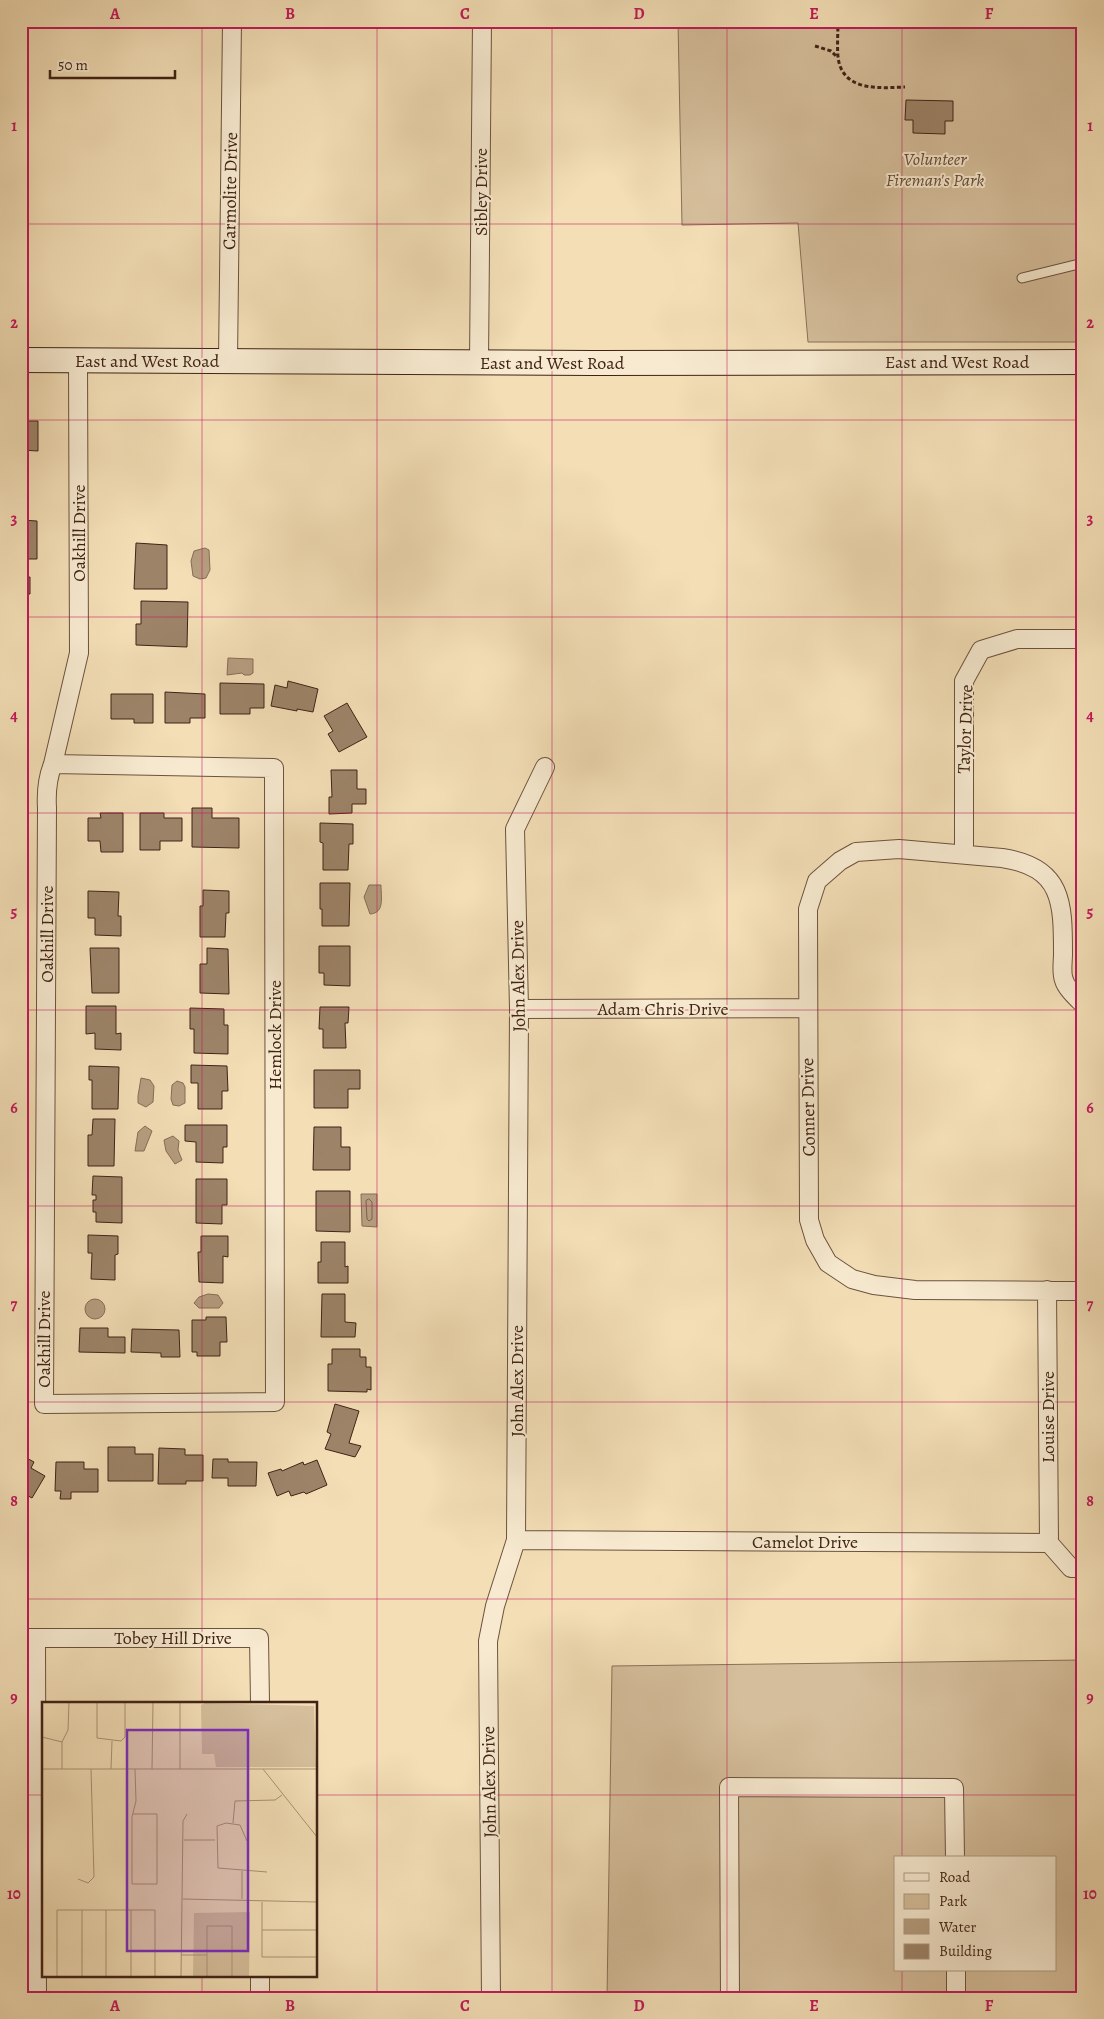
<svg xmlns="http://www.w3.org/2000/svg" width="1104" height="2019" font-family="Alegreya,serif">
<style>
.green{fill:#d5be9b;stroke:#8a7058;fill-rule:evenodd}
.water{fill:#b69e80;stroke:#876d56}
.lines{fill:none;stroke-linecap:round;stroke-linejoin:round}
.shore{stroke:#7b604b;stroke-width:1}
.building{fill:#9d8469;stroke:#402316}
.lane-casing{stroke:#6d523e;stroke-width:11}
.street-casing{stroke:#6d523e;stroke-width:20}
.secondary-casing{stroke:#402316;stroke-width:26}
.path{stroke:#402316;stroke-width:3;stroke-dasharray:4 2.5;stroke-linecap:butt}
.lane{stroke:#f7ead0;stroke-width:9}
.street{stroke:#f7ead0;stroke-width:18}
.secondary{stroke:#f7ead0;stroke-width:24}
.grid{fill:none;stroke:#c2185b;stroke-width:1;stroke-opacity:0.55}
.labels{text-anchor:middle;dominant-baseline:central;stroke-width:4;stroke-linejoin:round;paint-order:stroke}
.park-label{font-size:18px;font-style:italic;fill:#654a37;stroke:#f7ead0}
.street-label{font-size:18px;fill:#402316;stroke:#f7ead0}
.inset-road{fill:none;stroke:#ab9376;stroke-width:1}
.view{fill:#7b2cbf;fill-opacity:0.15;stroke:#7b2cbf;stroke-width:2.5}
.inset-edge{fill:none;stroke:#402316;stroke-width:2.5}
.neatline{fill:none;stroke:#c2185b;stroke-width:2}
.grid-label{font-size:16px;text-anchor:middle;font-weight:bold;fill:#c2185b}
</style>
<rect width="100%" height="100%" fill="#f3deb6"/>
<filter id="stains"><feTurbulence type="fractalNoise" baseFrequency=".004" numOctaves="4"/><feColorMatrix values="0 0 0 0 .2 0 0 0 0 .09 0 0 0 0 .02 0 0 0 .5 -.17"/></filter>
<radialGradient id="worn" r=".72"><stop offset=".6" stop-color="#630" stop-opacity="0"/><stop offset="1" stop-color="#630" stop-opacity=".3"/></radialGradient>
<path class="green" d="M 678,21 L 1083,21 L 1083,342 L 808,342 L 798,223 L 682,225 Z
M 1083,1660 L 1083,1998 L 607,1998 L 612,1666 ZM 895,1858 L 1055,1858 L 1055,1970 L 895,1970 Z"/>
<path class="water" d="M 205,548 L 209,550 L 210,570 L 206,578 L 200,579 L 193,576 L 191,561 L 194,551 Z
M 228,658 L 253,659 L 253,673 L 250,675 L 244,675 L 242,673 L 227,675 Z
M 369,885 L 381,885 C 381,897 385,913 370,914 L 364,897 Z
M 141,1078 L 150,1080 L 154,1086 L 153,1102 L 146,1107 L 138,1103 L 138,1096 Z
M 177,1081 L 183,1083 L 185,1087 L 185,1103 L 179,1106 L 173,1105 L 171,1099 L 172,1085 Z
M 145,1126 L 152,1131 L 144,1151 L 135,1151 L 138,1132 Z
M 173,1136 L 179,1141 L 178,1150 L 182,1160 L 175,1164 L 166,1151 L 164,1140 Z
M 361,1194 L 377,1194 L 377,1227 L 362,1226 Z
M 208,1294 L 218,1295 L 223,1303 L 219,1308 L 199,1308 L 194,1303 L 199,1297 Z
M85 1309a10 10 0 1 1 20 0a10 10 0 1 1-20 0Z"/>
<g class="lines">
<path class="shore" d="M 369,1199 L 372,1202 L 372,1219 L 369,1221 L 367,1219 L 366,1201 Z"/>
</g>
<path class="building" d="M 906,100 L 953,101 L 953,121 L 945,121 L 945,134 L 913,133 L 913,120 L 905,120 Z
M 21,421 L 38,421 L 38,451 L 21,450 Z
M 21,520 L 37,521 L 37,559 L 21,559 Z
M 136,543 L 167,545 L 167,589 L 134,589 Z
M 21,577 L 30,577 L 30,594 L 25,594 L 25,625 L 21,625 Z
M 141,601 L 188,602 L 187,647 L 136,645 L 136,624 L 141,624 Z
M 21,637 L 28,638 L 28,664 L 23,664 L 23,682 Z
M 288,681 L 318,689 L 313,712 L 297,709 L 297,711 L 271,706 L 275,685 L 287,688 Z
M 220,683 L 264,684 L 264,708 L 250,708 L 250,714 L 220,714 Z
M 165,692 L 205,694 L 205,718 L 190,718 L 190,723 L 165,723 Z
M 111,694 L 153,694 L 153,723 L 134,723 L 134,719 L 111,719 Z
M 347,703 L 367,737 L 339,752 L 328,734 L 333,731 L 324,716 Z
M 331,770 L 357,770 L 357,789 L 366,789 L 366,804 L 352,804 L 352,813 L 329,814 L 329,797 L 332,797 Z
M 192,808 L 212,808 L 212,818 L 239,818 L 239,848 L 192,847 Z
M 100,813 L 123,813 L 123,852 L 101,852 L 100,841 L 88,841 L 88,818 L 101,818 Z
M 140,813 L 164,813 L 164,818 L 182,818 L 182,841 L 160,841 L 160,850 L 140,850 Z
M 320,823 L 353,824 L 353,844 L 349,844 L 348,870 L 323,870 L 323,843 L 320,842 Z
M 320,883 L 350,883 L 349,926 L 322,926 L 322,909 L 320,909 Z
M 203,890 L 229,891 L 229,913 L 226,913 L 225,937 L 200,937 L 200,906 L 203,906 Z
M 88,891 L 119,892 L 118,916 L 121,916 L 121,936 L 95,935 L 95,918 L 88,918 Z
M 319,946 L 350,946 L 350,986 L 324,985 L 324,973 L 319,973 Z
M 90,948 L 119,948 L 119,993 L 92,993 Z
M 207,948 L 228,949 L 229,994 L 200,993 L 200,964 L 207,964 Z
M 86,1006 L 116,1006 L 116,1034 L 121,1033 L 121,1050 L 95,1049 L 95,1033 L 86,1034 Z
M 320,1007 L 349,1007 L 348,1023 L 345,1023 L 346,1048 L 323,1048 L 323,1029 L 319,1029 Z
M 190,1008 L 224,1009 L 224,1025 L 228,1025 L 228,1054 L 194,1053 L 194,1029 L 190,1029 Z
M 191,1065 L 227,1066 L 228,1091 L 222,1091 L 222,1109 L 198,1109 L 198,1083 L 191,1083 Z
M 89,1066 L 119,1067 L 118,1109 L 92,1109 L 92,1080 L 89,1080 Z
M 314,1070 L 360,1070 L 360,1089 L 348,1089 L 348,1108 L 314,1108 Z
M 93,1119 L 115,1119 L 114,1166 L 88,1166 L 88,1135 L 92,1135 Z
M 185,1125 L 227,1125 L 227,1147 L 223,1147 L 223,1163 L 196,1162 L 196,1142 L 185,1141 Z
M 314,1127 L 341,1127 L 341,1147 L 350,1147 L 350,1170 L 313,1170 Z
M 93,1176 L 122,1177 L 122,1223 L 96,1222 L 96,1212 L 93,1212 L 93,1200 L 96,1200 L 96,1195 L 92,1195 Z
M 196,1179 L 227,1179 L 227,1205 L 222,1205 L 222,1224 L 196,1223 Z
M 316,1191 L 350,1191 L 350,1232 L 316,1231 Z
M 88,1235 L 118,1236 L 118,1254 L 115,1255 L 115,1280 L 91,1279 L 92,1253 L 88,1253 Z
M 201,1236 L 228,1236 L 228,1257 L 223,1256 L 223,1283 L 199,1282 L 198,1252 L 201,1252 Z
M 321,1242 L 345,1242 L 345,1267 L 348,1266 L 348,1283 L 318,1283 L 318,1262 L 321,1262 Z
M 322,1294 L 345,1294 L 345,1322 L 356,1323 L 355,1337 L 321,1337 Z
M 206,1317 L 226,1317 L 227,1342 L 220,1342 L 220,1356 L 197,1356 L 197,1352 L 192,1352 L 192,1320 L 206,1320 Z
M 80,1328 L 108,1328 L 108,1337 L 125,1337 L 125,1353 L 79,1352 Z
M 132,1329 L 179,1330 L 180,1357 L 161,1357 L 161,1353 L 131,1352 Z
M 332,1349 L 360,1349 L 360,1357 L 366,1357 L 366,1367 L 371,1367 L 371,1390 L 367,1389 L 367,1392 L 328,1391 L 328,1364 L 332,1364 Z
M 335,1404 L 359,1411 L 349,1443 L 361,1446 L 355,1457 L 325,1449 L 331,1434 L 327,1432 Z
M 108,1447 L 135,1447 L 135,1454 L 153,1454 L 153,1481 L 108,1481 Z
M 159,1448 L 185,1449 L 185,1455 L 203,1455 L 203,1481 L 186,1481 L 186,1484 L 158,1484 Z
M 21,1455 L 34,1462 L 31,1468 L 45,1476 L 32,1498 L 21,1492 Z
M 213,1459 L 228,1459 L 228,1462 L 257,1462 L 256,1486 L 228,1486 L 228,1478 L 212,1478 Z
M 317,1460 L 327,1485 L 306,1494 L 304,1492 L 291,1496 L 289,1491 L 277,1496 L 268,1473 L 281,1469 L 282,1471 L 303,1462 L 304,1465 Z
M 56,1462 L 84,1462 L 84,1469 L 98,1469 L 98,1492 L 71,1492 L 71,1499 L 60,1499 L 61,1491 L 55,1491 Z"/>
<g class="lines">
<defs>
<path id="lane" d="M 1022,278 L 1083,263"/>
<path id="street" d="M 228,361 L 232,21
M 479,362 L 482,21
M 53,764 L 274,768 L 275,1402 L 44,1404 L 47,808 C 46,792 47,779 53,764 L 79,653 L 78,360
M 964,854 L 964,681 L 981,650 L 1017,639 L 1083,639
M 1083,1004 C 1077,998 1066,988 1064,980 C 1061,973 1063,962 1063,954 C 1063,903 1063,867 1002,858 L 899,849 L 856,852 L 840,861 L 817,881 L 808,909 L 809,1220 L 815,1240 L 828,1263 L 852,1279 L 874,1285 L 915,1290 L 1083,1291
M 519,1009 L 807,1008
M 1047,1290 L 1049,1543
M 516,1540 L 1049,1543 L 1071,1568 L 1083,1568
M 21,1638 L 259,1638 L 260,1703
M 36,1638 L 37,1998
M 956,1970 L 956,1998
M 260,1975 L 260,1998
M 491,1998 L 488,1641 L 495,1606 L 516,1540 L 519,1009 L 515,829 L 545,767
M 730,1998 L 729,1787 L 954,1788 L 955,1858"/>
<path id="secondary" d="M 21,360 L 592,363 L 1083,362"/>
</defs>
<use href="#lane" class="lane-casing"/>
<use href="#street" class="street-casing"/>
<use href="#secondary" class="secondary-casing"/>
<path class="path" d="M 838,21 C 838,33 837,45 838,57 C 842,92 880,88 905,87
M 815,46 L 831,51 L 837,57"/>
<use href="#lane" class="lane"/>
<use href="#street" class="street"/>
<use href="#secondary" class="secondary"/>
</g>
<path class="grid" d="M 202,21 L 202,1703M 377,21 L 377,1998M 552,21 L 552,1998M 727,21 L 727,1998M 902,21 L 902,1858M 21,224 L 1083,224M 21,420 L 1083,420M 21,617 L 1083,617M 21,813 L 1083,813M 21,1010 L 1083,1010M 21,1206 L 1083,1206M 21,1402 L 1083,1402M 21,1599 L 1083,1599M 21,1795 L 44,1795M 316,1795 L 1083,1795M 902,1970 L 902,1998M 202,1975 L 202,1998"/>
<g class="labels">
<g class="park-label">
<text x="935" y="159">Volunteer<tspan x="935" dy="21">Fireman's Park</tspan></text>
</g>
<g class="street-label">
<text transform="translate(230 191) rotate(-89)">Carmolite Drive</text>
<text transform="translate(481 192) rotate(-90)">Sibley Drive</text>
<text x="147" y="361">East and West Road</text>
<text x="957" y="362">East and West Road</text>
<text x="552" y="363">East and West Road</text>
<text transform="translate(79 533) rotate(-90)">Oakhill Drive</text>
<text transform="translate(965 729) rotate(-88)">Taylor Drive</text>
<text transform="translate(47 934) rotate(-90)">Oakhill Drive</text>
<text transform="translate(518 976) rotate(-91)">John Alex Drive</text>
<text x="663" y="1009">Adam Chris Drive</text>
<text transform="translate(275 1035) rotate(-90)">Hemlock Drive</text>
<text transform="translate(808 1107) rotate(-91)">Conner Drive</text>
<text transform="translate(44 1339) rotate(-90)">Oakhill Drive</text>
<text transform="translate(517 1381) rotate(-90)">John Alex Drive</text>
<text transform="translate(1048 1417) rotate(-90)">Louise Drive</text>
<text x="805" y="1542">Camelot Drive</text>
<text x="173" y="1638">Tobey Hill Drive</text>
<text transform="translate(489 1782) rotate(-91)">John Alex Drive</text>
</g>
</g>
<g transform="translate(42 1702)">
<rect width="275" height="275" fill="#f3deb6"/>
<path d="M 163,1 L 272,4 L 274,65 L 174,65 L 172,52 L 160,52 L 159,3 ZM 208,210 L 207,275 L 151,275 L 152,211 Z" fill="#d5be9b"/>
<path class="inset-road" d="M 55,0 L 55,36 L 79,39 L 83,35 L 83,0M 0,35 L 20,40M 0,67 L 275,67M 20,67 L 20,40 L 26,28 L 27,0M 69,67 L 70,39M 110,67 L 111,0M 138,67 L 138,0M 221,67 L 275,135M 91,112 L 115,112 L 115,182 L 90,182 L 90,115 L 94,99 L 93,67M 191,121 L 193,99 L 233,98 L 240,93M 142,138 L 173,138M 205,139 L 198,123 L 184,121 L 175,124 L 176,166 L 225,170M 200,169 L 200,197M 36,177 L 46,181 L 52,175 L 49,67M 141,197 L 275,200M 220,200 L 220,255 L 275,255M 40,208 L 40,275M 64,208 L 64,275M 89,208 L 89,275M 220,228 L 275,228M 139,253 L 165,253M 15,275 L 15,208 L 113,208 L 113,275M 139,275 L 141,119 L 145,112M 165,275 L 165,224 L 190,224 L 190,275"/>
<path class="view" d="M 85,28 L 206,28 L 206,249 L 85,249 Z"/>
<rect width="275" height="275" class="inset-edge"/>
</g>
<rect width="1104" height="2019" fill="none" stroke="#f3deb6" stroke-width="55"/>
<rect x="894" y="1856" width="162" height="115" fill="#f7ead0" stroke="#ae9a86"/>
<rect x="904" y="1873" width="25" height="8" fill="#f7ead0" stroke="#ae9a86"/>
<text x="939" y="1882" font-size="15" fill="#402316">Road</text>
<rect x="904" y="1894" width="25" height="15" fill="#d5be9b" stroke="#ae9a86"/>
<text x="939" y="1906" font-size="15" fill="#402316">Park</text>
<rect x="904" y="1919" width="25" height="15" fill="#b69e80" stroke="#ae9a86"/>
<text x="939" y="1932" font-size="15" fill="#402316">Water</text>
<rect x="904" y="1944" width="25" height="15" fill="#9d8469" stroke="#ae9a86"/>
<text x="939" y="1956" font-size="15" fill="#402316">Building</text>
<path d="M50 70v8h125v-8" fill="none" stroke="#402316" stroke-width="2.5"/>
<text x="58" y="70" font-size="15" fill="#402316" stroke="#f7ead0" stroke-width="4" paint-order="stroke">50 m</text>
<rect x="28" y="28" width="1048" height="1964" class="neatline"/>
<g class="grid-label">
<text x="115" y="19">A</text>
<text x="290" y="19">B</text>
<text x="465" y="19">C</text>
<text x="639" y="19">D</text>
<text x="814" y="19">E</text>
<text x="989" y="19">F</text>
<text x="14" y="131">1</text>
<text x="1090" y="131">1</text>
<text x="14" y="328">2</text>
<text x="1090" y="328">2</text>
<text x="14" y="524">3</text>
<text x="1090" y="524">3</text>
<text x="14" y="721">4</text>
<text x="1090" y="721">4</text>
<text x="14" y="917">5</text>
<text x="1090" y="917">5</text>
<text x="14" y="1113">6</text>
<text x="1090" y="1113">6</text>
<text x="14" y="1310">7</text>
<text x="1090" y="1310">7</text>
<text x="14" y="1506">8</text>
<text x="1090" y="1506">8</text>
<text x="14" y="1703">9</text>
<text x="1090" y="1703">9</text>
<text x="14" y="1899">10</text>
<text x="1090" y="1899">10</text>
<text x="115" y="2011">A</text>
<text x="290" y="2011">B</text>
<text x="465" y="2011">C</text>
<text x="639" y="2011">D</text>
<text x="814" y="2011">E</text>
<text x="989" y="2011">F</text>
</g>
<rect width="100%" height="100%" filter="url(#stains)"/>
<rect width="100%" height="100%" fill="url(#worn)"/>
</svg>
